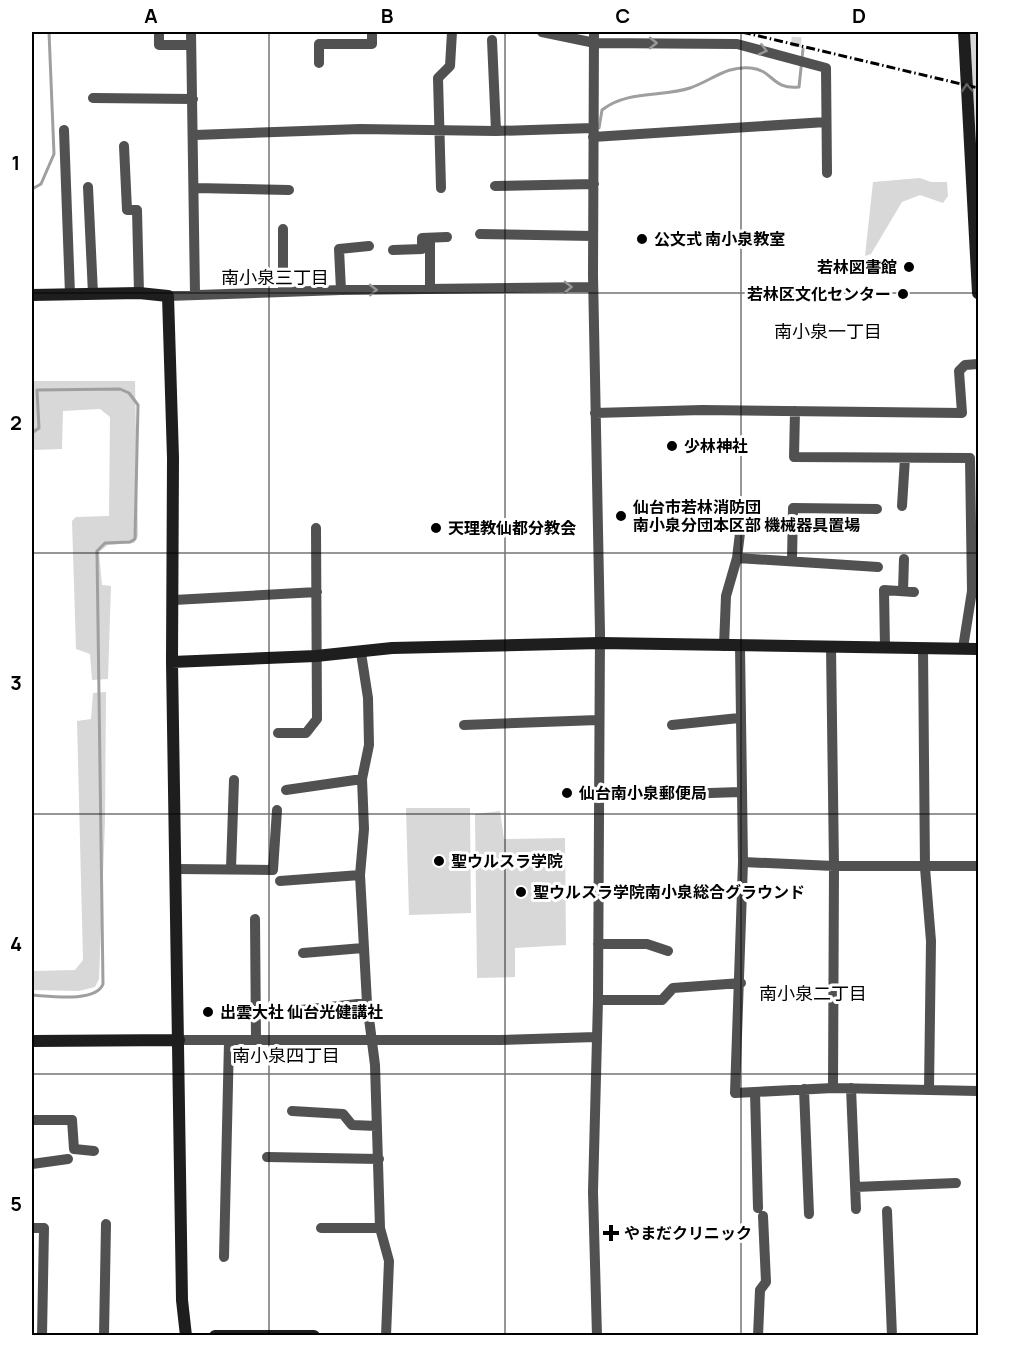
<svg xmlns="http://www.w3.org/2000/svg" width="1010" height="1367" font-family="Manrope,'Noto Sans JP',sans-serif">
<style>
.green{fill:#d8d8d8}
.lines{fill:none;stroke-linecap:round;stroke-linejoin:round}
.stream{stroke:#9f9f9f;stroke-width:3}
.street-tunnel{stroke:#d9d9d9;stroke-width:10;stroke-dasharray:10 5;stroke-linecap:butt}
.street{stroke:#515151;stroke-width:10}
.secondary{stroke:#1e1e1e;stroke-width:12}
.rail{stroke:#000;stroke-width:3;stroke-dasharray:9 3 1.5 3;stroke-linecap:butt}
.oneway{stroke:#979797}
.oneway2{stroke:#626262}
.grid{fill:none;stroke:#000;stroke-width:1.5;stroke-opacity:0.55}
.poi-dot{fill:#000;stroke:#fff;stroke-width:2}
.labels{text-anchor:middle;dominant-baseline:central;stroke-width:6;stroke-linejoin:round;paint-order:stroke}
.poi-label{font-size:16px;font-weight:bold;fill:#000;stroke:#fff;text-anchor:start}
.neighbourhood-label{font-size:18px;fill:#000;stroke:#fff}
.neatline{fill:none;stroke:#000;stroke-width:2}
.grid-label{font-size:20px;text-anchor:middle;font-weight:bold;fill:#000}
</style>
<rect width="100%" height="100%" fill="#fff"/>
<path class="green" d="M 970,32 L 978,32 L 978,178 Z
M 920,178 L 931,182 L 947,182 L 948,196 L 943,203 L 920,195 L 902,202 L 871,254 L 865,256 L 873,182 Z
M 32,381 L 135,381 L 138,536 L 134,543 L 108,545 L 99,552 L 102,585 L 111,586 L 108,679 L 92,680 L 90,654 L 76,649 L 72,521 L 76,517 L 109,516 L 110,417 L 100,409 L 63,411 L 62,449 L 32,450 Z
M 106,692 L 105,822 L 99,979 L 95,987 L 79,991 L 32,990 L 32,971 L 75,970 L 83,960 L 77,721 L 91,719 L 93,693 Z
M 406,808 L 470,808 L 471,913 L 409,915 Z
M 500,811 L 504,839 L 565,838 L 566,945 L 515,948 L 515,977 L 477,978 L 475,814 Z"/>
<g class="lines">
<path class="stream" d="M 599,128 L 602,110 C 627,90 663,97 690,88 C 711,81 727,65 751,68 C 773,70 772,90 799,87 L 803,49
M 32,189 L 41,184 L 54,154 L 49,32
M 32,433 L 39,428 L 37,390 L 120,389 L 129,393 L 138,405 L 135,539 L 130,542 L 105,543 L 97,551 L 103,984 C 96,1003 49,996 32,995"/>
<path class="street-tunnel" d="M 796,47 L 797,32"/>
<path class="street" d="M 159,32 L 159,45 L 190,45
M 191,32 L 195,294
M 542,32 L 595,43 L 737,44 L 826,68 L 827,173
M 594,32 L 593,275 L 600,632 L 598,1000 L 593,1192 L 597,1336
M 492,40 L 496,131
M 319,63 L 319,44 L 372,44 L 372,32
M 93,98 L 193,99
M 64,130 L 70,294
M 195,135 L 360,129 L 496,131 L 593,128
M 593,137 L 826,122
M 124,146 L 127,210 L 137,210 L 139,293
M 495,186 L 594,184
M 88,187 L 93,294
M 195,188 L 289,190
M 441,188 L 438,78 L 450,66 L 452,32
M 480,234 L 593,236
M 430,238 L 430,288
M 393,250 L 422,249 L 422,238 L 447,237
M 341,290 L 339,249 L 369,246
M 283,292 L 283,229
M 168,296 L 341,290 L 593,287
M 795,411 L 794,457 L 970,458 L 972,591 L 963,648
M 595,413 L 702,410 L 962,413 L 959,371 L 965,365 L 978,364
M 902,506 L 905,458
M 737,558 L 878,567
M 792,560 L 793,508 L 877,509
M 903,591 L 904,559
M 174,600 L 317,592
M 724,646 L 726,596 L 737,558 L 743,508
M 740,646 L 743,862 L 735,1093 L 833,1088 L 978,1091
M 831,647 L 834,866 L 978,866
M 885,648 L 884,590 L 914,592
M 923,648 L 925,868 L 931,941 L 929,1089
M 361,653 L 368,698 L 369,745 L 362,779 L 364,829 L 360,875 L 367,1003 L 375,1065 L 380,1228 L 389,1261 L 386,1336
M 464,725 L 598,720
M 672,725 L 739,718
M 278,733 L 306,733 L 317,719 L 316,528
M 286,790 L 362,779
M 680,794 L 740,792
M 743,862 L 834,866 L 833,1088
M 231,868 L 234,780
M 177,869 L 273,870 L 277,810
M 280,881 L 360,875
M 255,919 L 256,1040
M 598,944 L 647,944 L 668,951
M 303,953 L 363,948
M 598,1000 L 662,1000 L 673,988 L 741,983
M 301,1010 L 367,1003
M 179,1040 L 500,1040 L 596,1037
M 851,1088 L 856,1209
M 804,1089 L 809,1214
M 755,1092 L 758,1208
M 292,1111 L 343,1114 L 352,1125 L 377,1126
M 32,1120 L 72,1120 L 74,1149 L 94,1151
M 267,1157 L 379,1159
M 32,1164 L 68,1159
M 855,1187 L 956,1183
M 887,1211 L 892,1336
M 32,1228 L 44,1228 L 42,1336
M 321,1228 L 380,1228
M 224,1257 L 229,1041
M 104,1336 L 106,1224
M 758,1336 L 760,1290 L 766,1282 L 763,1216"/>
<path class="secondary" d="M 964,32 L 978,293
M 32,295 L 139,293 L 168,296 L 173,458 L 172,662 L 182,1300 L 186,1336
M 172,662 L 316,656 L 392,648 L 600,643 L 978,649
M 32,1041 L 179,1040
M 215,1336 L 314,1336"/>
<path class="rail" d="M 742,32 L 978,88"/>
</g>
<defs><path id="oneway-chevron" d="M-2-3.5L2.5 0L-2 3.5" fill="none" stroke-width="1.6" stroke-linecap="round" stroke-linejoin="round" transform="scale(1.5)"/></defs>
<g class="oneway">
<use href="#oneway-chevron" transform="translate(653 43)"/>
<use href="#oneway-chevron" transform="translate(763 50) rotate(14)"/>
<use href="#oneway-chevron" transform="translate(568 287) rotate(-1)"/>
<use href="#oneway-chevron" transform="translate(373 290) rotate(-1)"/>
</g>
<use class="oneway2" href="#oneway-chevron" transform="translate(967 88) rotate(-93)"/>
<path class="grid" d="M 269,32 L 269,1336M 505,32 L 505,1336M 741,32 L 741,1336M 32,293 L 978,293M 32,553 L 978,553M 32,814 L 978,814M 32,1074 L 978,1074"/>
<g class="poi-dot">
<circle cx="642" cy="239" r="6"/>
<circle cx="909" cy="267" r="6"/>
<circle cx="903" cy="294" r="6"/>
<circle cx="672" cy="446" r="6"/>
<circle cx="621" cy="516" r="6"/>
<circle cx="436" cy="528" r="6"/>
<circle cx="567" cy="793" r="6"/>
<circle cx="439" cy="861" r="6"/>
<circle cx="521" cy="892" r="6"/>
<circle cx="208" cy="1012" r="6"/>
<path d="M608 1224h6v6h6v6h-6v6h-6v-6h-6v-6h6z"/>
</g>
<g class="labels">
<g class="poi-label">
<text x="654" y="239">公文式 南小泉教室</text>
<text x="897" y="267" text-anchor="end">若林図書館</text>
<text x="891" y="294" text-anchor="end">若林区文化センター</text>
<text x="684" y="446">少林神社</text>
<text x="633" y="507">仙台市若林消防団<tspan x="633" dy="18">南小泉分団本区部 機械器具置場</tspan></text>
<text x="448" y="528">天理教仙都分教会</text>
<text x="579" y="793">仙台南小泉郵便局</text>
<text x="451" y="861">聖ウルスラ学院</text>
<text x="533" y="892">聖ウルスラ学院南小泉総合グラウンド</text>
<text x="220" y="1012">出雲大社 仙台光健講社</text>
<text x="624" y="1233">やまだクリニック</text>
</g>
<g class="neighbourhood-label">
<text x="275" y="277">南小泉三丁目</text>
<text x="828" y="331">南小泉一丁目</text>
<text x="813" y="993">南小泉二丁目</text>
<text x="286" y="1055">南小泉四丁目</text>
</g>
</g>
<rect width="1010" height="1367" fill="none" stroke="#ffffff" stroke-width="66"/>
<rect x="33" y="33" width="944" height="1301" class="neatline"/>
<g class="grid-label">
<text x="151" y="23">A</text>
<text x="387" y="23">B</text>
<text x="623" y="23">C</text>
<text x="859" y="23">D</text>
<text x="16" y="170">1</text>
<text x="16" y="430">2</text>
<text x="16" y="690">3</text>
<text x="16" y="951">4</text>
<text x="16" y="1211">5</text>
</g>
</svg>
